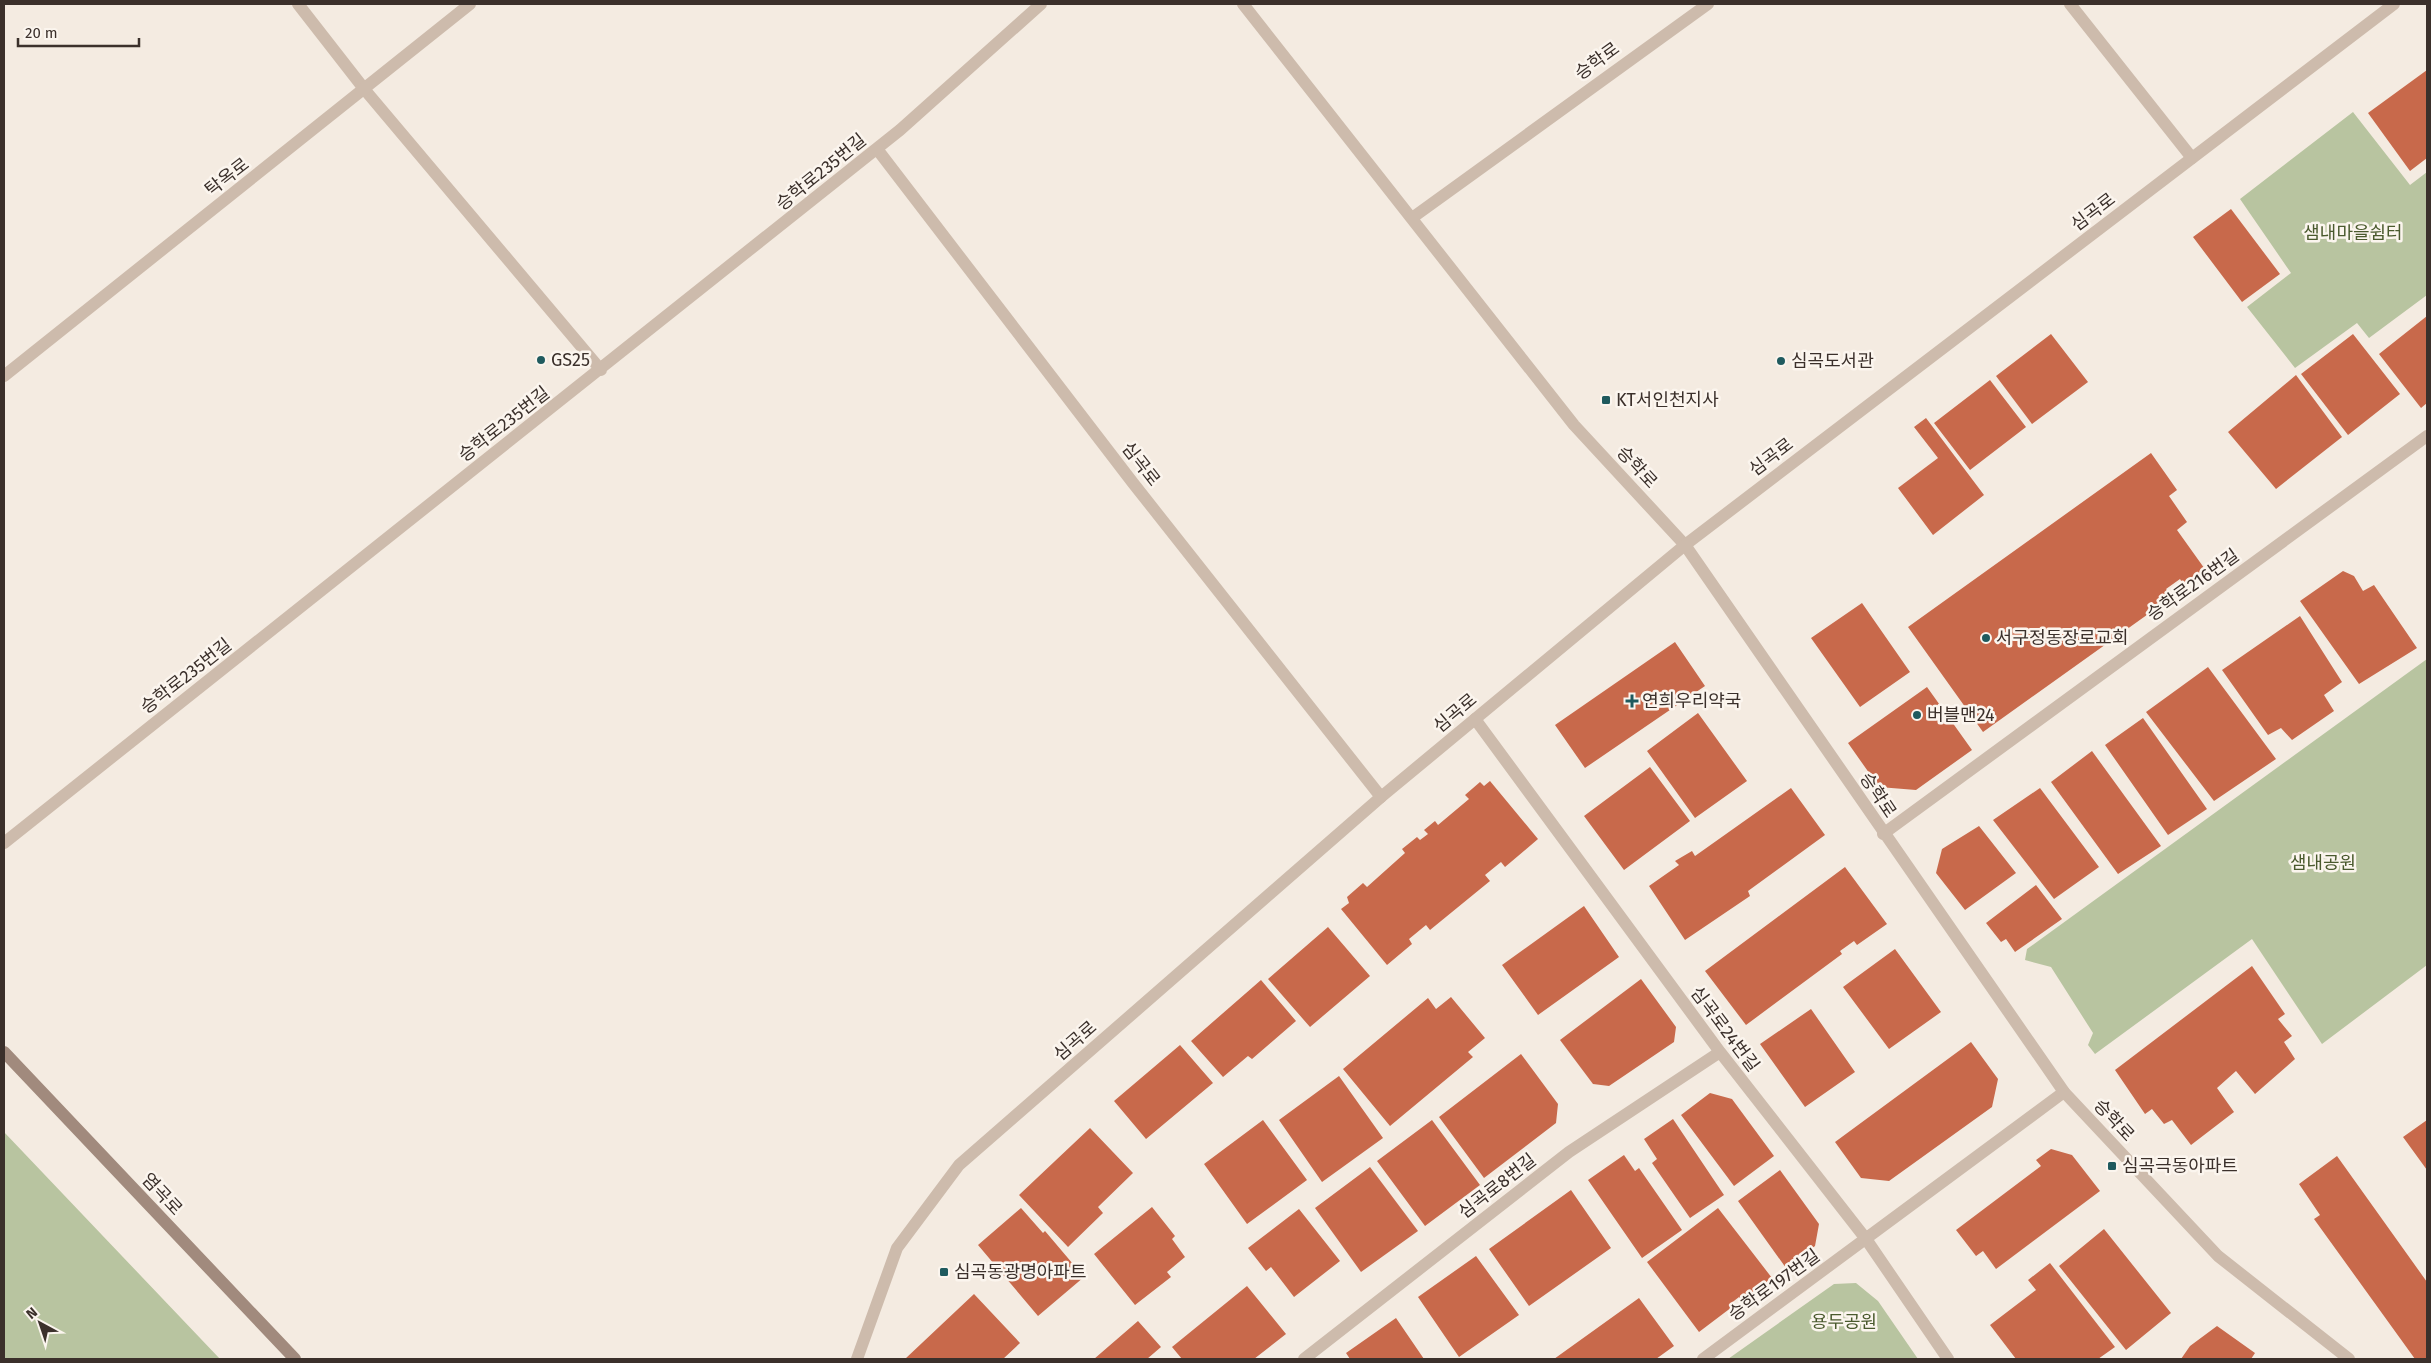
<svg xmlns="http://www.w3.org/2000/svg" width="2431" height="1363" font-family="'Fira Sans','Noto Sans KR',sans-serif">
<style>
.green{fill:#b8c4a0}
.building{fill:#c8694b}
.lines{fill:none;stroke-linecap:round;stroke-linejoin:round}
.service{stroke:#cdbbac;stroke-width:12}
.minor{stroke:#cdbbac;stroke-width:12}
.tertiary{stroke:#cdbbac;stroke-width:12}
.secondary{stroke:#a18a7d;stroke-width:12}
.poi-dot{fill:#1f5a5e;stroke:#fbf5ee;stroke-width:2}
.labels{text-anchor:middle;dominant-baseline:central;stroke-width:5;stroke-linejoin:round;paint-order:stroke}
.street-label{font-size:18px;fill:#3b302b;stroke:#fbf5ee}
.park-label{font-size:18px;fill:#4a5a2e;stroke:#fbf5ee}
.poi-label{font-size:18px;fill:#3b302b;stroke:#fbf5ee;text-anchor:start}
</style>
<rect width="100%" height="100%" fill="#f4ebe1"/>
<path class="green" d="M 2353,112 L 2410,185 L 2427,172 L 2427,295 L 2369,338 L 2357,323 L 2295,368 L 2247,307 L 2291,273 L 2240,199 Z
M 2427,659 L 2427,965 L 2322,1044 L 2252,939 L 2095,1054 L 2088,1045 L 2093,1033 L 2051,967 L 2025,960 L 2027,949 Z
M 4,1132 L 220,1359 L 4,1359 Z
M 1856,1283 L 1878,1301 L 1918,1359 L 1728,1359 L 1834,1284 Z"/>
<path class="building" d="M 2427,70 L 2427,158 L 2410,171 L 2368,113 Z
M 2231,209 L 2280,274 L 2242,302 L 2193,237 Z
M 2427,316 L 2427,403 L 2421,408 L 2379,354 Z
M 2051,334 L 2088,382 L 2032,424 L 1996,376 Z
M 2353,334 L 2400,394 L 2348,435 L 2301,374 Z
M 2296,375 L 2342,437 L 2276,489 L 2228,432 Z
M 1990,380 L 2026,427 L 1970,470 L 1934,423 Z
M 1926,418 L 1984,495 L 1933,535 L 1898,488 L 1938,458 L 1914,427 Z
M 2151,453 L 2177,490 L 2169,496 L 2187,522 L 2177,530 L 2207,572 L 2185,587 L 2180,579 L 2166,589 L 2172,597 L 1983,732 L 1908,627 Z
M 2343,571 L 2354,576 L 2363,591 L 2374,585 L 2417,648 L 2359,684 L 2300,601 Z
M 1862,603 L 1910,672 L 1860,707 L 1811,638 Z
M 2300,616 L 2342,682 L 2324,695 L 2334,711 L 2292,740 L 2281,728 L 2268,735 L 2222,670 Z
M 1675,642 L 1705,686 L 1585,768 L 1555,725 Z
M 2208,667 L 2276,759 L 2214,801 L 2146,712 Z
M 1927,687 L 1972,750 L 1916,790 L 1879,787 L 1848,743 Z
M 1698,713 L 1747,781 L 1695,818 L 1647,751 Z
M 2143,718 L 2207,809 L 2168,835 L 2105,745 Z
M 2092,751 L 2161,846 L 2118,874 L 2051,782 Z
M 1650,767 L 1690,821 L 1624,870 L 1584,816 Z
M 1490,781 L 1538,839 L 1505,867 L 1501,862 L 1485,875 L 1490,881 L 1430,930 L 1426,925 L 1409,939 L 1412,944 L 1387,965 L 1341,909 L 1349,903 L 1347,897 L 1363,883 L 1367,887 L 1405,853 L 1402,849 L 1417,837 L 1420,840 L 1428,834 L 1424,830 L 1435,821 L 1438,825 L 1469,799 L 1465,795 L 1480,782 L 1484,786 Z
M 1791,788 L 1825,835 L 1748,891 L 1750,896 L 1685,940 L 1649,886 L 1679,865 L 1675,861 L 1692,851 L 1695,856 Z
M 2040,788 L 2099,867 L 2054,899 L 1993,820 Z
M 1979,826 L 2016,873 L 1965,910 L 1936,873 L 1942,849 Z
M 1845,867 L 1887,924 L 1857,945 L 1854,941 L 1840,951 L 1842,954 L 1746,1025 L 1705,971 Z
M 2036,885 L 2062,919 L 2015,952 L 2006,939 L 2001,942 L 1986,923 Z
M 1584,906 L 1619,957 L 1538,1015 L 1502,965 Z
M 1328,927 L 1370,976 L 1310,1027 L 1268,979 Z
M 1895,949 L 1941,1012 L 1889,1049 L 1843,987 Z
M 2252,966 L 2285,1014 L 2278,1019 L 2292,1036 L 2284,1042 L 2295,1059 L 2255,1094 L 2236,1071 L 2217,1088 L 2234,1112 L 2191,1145 L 2172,1120 L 2164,1124 L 2152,1109 L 2145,1114 L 2115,1070 Z
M 1641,979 L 1676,1027 L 1674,1042 L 1609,1086 L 1593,1084 L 1560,1040 Z
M 1261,980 L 1296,1021 L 1252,1059 L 1248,1056 L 1223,1077 L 1191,1041 Z
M 1451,997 L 1485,1038 L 1468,1052 L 1473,1057 L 1390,1126 L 1343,1069 L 1428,998 L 1436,1009 Z
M 1811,1009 L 1855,1072 L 1805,1107 L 1760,1044 Z
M 1971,1042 L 1998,1079 L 1992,1107 L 1889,1181 L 1861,1178 L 1835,1142 Z
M 1180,1045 L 1213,1083 L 1146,1139 L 1114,1101 Z
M 1521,1054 L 1558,1104 L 1556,1123 L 1484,1178 L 1439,1117 Z
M 1339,1076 L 1383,1138 L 1322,1182 L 1279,1120 Z
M 1710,1093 L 1732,1099 L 1774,1156 L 1734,1186 L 1681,1115 Z
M 1673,1119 L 1724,1195 L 1690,1218 L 1652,1163 L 1657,1159 L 1644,1139 Z
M 1263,1120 L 1307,1180 L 1247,1224 L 1204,1164 Z
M 1432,1120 L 1480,1185 L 1425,1226 L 1377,1161 Z
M 2427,1120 L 2427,1170 L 2403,1137 Z
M 1090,1128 L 1133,1173 L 1098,1207 L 1103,1213 L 1068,1247 L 1019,1195 Z
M 2051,1149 L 2072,1155 L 2100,1191 L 1996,1269 L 1983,1251 L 1976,1256 L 1956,1230 L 2041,1166 L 2036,1160 Z
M 1624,1155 L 1635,1171 L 1639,1168 L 1682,1230 L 1642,1258 L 1588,1180 Z
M 2337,1156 L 2427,1282 L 2427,1359 L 2415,1359 L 2314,1219 L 2320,1215 L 2299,1184 Z
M 1370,1167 L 1418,1231 L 1361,1272 L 1315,1208 Z
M 1780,1170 L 1819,1224 L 1815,1246 L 1786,1268 L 1738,1201 Z
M 1571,1190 L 1611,1248 L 1529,1306 L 1489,1249 Z
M 1152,1207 L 1175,1236 L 1172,1239 L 1185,1257 L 1167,1272 L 1171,1277 L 1135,1305 L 1094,1254 Z
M 1021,1208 L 1043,1233 L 1045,1231 L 1084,1277 L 1038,1316 L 978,1245 Z
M 1718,1208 L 1772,1278 L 1742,1300 L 1739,1297 L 1730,1304 L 1732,1307 L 1699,1332 L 1647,1262 Z
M 1299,1209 L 1340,1261 L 1294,1297 L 1271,1267 L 1266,1271 L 1248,1248 Z
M 2104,1229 L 2171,1313 L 2126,1350 L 2059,1266 Z
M 1476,1256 L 1519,1315 L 1459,1357 L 1418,1297 Z
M 2050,1263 L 2115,1347 L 2098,1359 L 2016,1359 L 1990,1325 L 2036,1290 L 2028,1280 Z
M 1247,1286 L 1286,1334 L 1254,1359 L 1182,1359 L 1172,1347 Z
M 974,1294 L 1020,1343 L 1003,1359 L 905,1359 Z
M 1639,1298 L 1674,1346 L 1656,1359 L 1554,1359 Z
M 1396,1318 L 1424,1359 L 1350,1359 L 1346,1353 Z
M 1138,1321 L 1161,1347 L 1147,1359 L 1094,1359 Z
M 2217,1326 L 2255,1353 L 2251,1359 L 2181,1359 L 2190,1346 Z"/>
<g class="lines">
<path class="service" d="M 365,90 L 601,370
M 877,149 L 1133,483 L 1381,797
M 1475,719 L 1720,1052 L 1866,1239 L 1948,1359
M 1883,834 L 2427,436
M 4,843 L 900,130 L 1041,4
M 1304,1359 L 1569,1152 L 1720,1052
M 1703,1359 L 2064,1092"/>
<path class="minor" d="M 298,4 L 365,90
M 1243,4 L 1574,425 L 1685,545 L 2064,1092 L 2218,1256 L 2349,1359
M 2070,4 L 2192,158
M 1412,218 L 1708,4"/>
<path class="tertiary" d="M 4,376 L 470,4
M 857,1359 L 897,1248 L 959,1165 L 1381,797 L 1685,545 L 2394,4"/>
<path class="secondary" d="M 4,1052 L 295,1359"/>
</g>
<g class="poi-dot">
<circle cx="541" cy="360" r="5"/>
<circle cx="1781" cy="361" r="5"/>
<rect x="1601" y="395" width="10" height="10" rx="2.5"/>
<circle cx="1986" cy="638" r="5"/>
<path d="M1629.5 693.5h5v5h5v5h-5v5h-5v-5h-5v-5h5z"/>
<circle cx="1917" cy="715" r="5"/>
<rect x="2107" y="1161" width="10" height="10" rx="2.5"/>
<rect x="939" y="1267" width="10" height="10" rx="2.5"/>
</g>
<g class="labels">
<g class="street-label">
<text transform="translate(1597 61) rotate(-36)">승학로</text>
<text transform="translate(821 172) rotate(-39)">승학로235번길</text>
<text transform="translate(227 177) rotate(-38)">탁옥로</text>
<text transform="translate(2093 212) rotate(-37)">심곡로</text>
<text transform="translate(504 424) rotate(-38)">승학로235번길</text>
<text transform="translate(1771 457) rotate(-37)">심곡로</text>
<text transform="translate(1141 464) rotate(52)">심곡로</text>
<text transform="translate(1637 467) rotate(47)">승학로</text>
<text transform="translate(2193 585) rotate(-36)">승학로216번길</text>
<text transform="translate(186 676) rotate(-38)">승학로235번길</text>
<text transform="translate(1455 713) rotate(-40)">심곡로</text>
<text transform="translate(1878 795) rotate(56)">승학로</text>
<text transform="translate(1725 1029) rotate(53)">심곡로24번길</text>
<text transform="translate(1075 1041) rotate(-41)">심곡로</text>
<text transform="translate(2114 1120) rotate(47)">승학로</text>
<text transform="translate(1497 1186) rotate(-38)">심곡로8번길</text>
<text transform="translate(162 1194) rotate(47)">염곡로</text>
<text transform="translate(1774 1285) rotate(-36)">승학로197번길</text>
</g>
<g class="park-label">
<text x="2353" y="233">샘내마을쉼터</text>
<text x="2323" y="863">샘내공원</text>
<text x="1844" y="1322">용두공원</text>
</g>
<g class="poi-label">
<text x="551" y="360">GS25</text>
<text x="1791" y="361">심곡도서관</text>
<text x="1616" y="400">KT서인천지사</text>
<text x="1996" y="638">서구정동장로교회</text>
<text x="1642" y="701">연희우리약국</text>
<text x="1927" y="715">버블맨24</text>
<text x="2122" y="1166">심곡극동아파트</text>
<text x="954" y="1272">심곡동광명아파트</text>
</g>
</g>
<rect width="2431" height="1363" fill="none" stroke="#3b302b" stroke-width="10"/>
<g transform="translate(40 1323) rotate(320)" stroke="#fbf5ee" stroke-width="4" paint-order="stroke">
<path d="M0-4L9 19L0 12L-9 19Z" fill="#3b302b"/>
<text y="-8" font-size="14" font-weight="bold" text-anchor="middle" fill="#3b302b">N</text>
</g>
<path d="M18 38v8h121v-8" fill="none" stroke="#3b302b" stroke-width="2.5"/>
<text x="25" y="38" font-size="15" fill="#3b302b" stroke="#fbf5ee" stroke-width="4" paint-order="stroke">20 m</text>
</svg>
